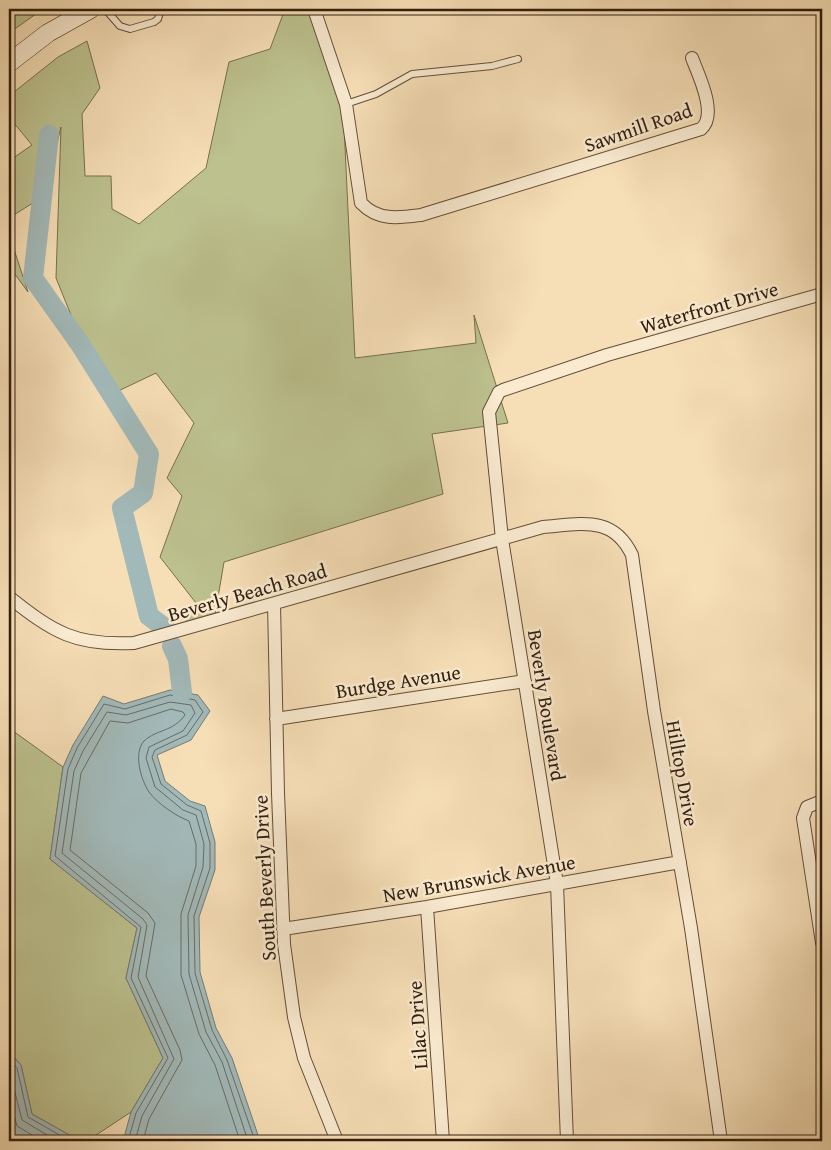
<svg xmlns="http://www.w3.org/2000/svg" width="831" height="1150" font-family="'Gentium Book Plus',serif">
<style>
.green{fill:#bcc18e;stroke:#77704e}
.water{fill:#a2b9b9;stroke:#757b74}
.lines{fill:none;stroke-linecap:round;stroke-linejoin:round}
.shore{stroke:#6a6c63;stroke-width:1}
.river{stroke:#a2b9b9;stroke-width:20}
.service-casing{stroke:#634e37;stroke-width:8}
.minor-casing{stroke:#634e37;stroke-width:14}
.secondary-casing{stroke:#321e0d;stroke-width:19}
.service{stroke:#f9ead0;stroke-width:6}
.minor{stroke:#f9ead0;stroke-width:12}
.secondary{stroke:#f9ead0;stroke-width:18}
.labels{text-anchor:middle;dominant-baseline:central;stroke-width:5;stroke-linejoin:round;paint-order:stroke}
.street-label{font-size:20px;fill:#321e0d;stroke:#f9ead0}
</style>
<rect width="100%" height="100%" fill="#f6deb6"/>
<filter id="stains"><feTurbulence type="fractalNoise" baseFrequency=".004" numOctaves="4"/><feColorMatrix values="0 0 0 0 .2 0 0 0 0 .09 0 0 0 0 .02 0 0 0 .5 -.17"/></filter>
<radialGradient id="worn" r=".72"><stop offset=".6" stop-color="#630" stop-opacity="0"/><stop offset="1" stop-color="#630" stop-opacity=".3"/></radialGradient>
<path class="green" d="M 9,9 L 43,9 L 9,33 Z
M 285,9 L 309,9 L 343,104 L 355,358 L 476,343 L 474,315 L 508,423 L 432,434 L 443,494 L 224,562 L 215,615 L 185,623 L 196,603 L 160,557 L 182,496 L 167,478 L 194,423 L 156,373 L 114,393 L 73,320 L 56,278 L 61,127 L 44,196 L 9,218 L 9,161 L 32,145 L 9,117 L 9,96 L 58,57 L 87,41 L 100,88 L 82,114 L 85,176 L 111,176 L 112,209 L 139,224 L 206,168 L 229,62 L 270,49 Z
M 9,234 L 28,292 L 9,266 Z
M 9,728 L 63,767 L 50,859 L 137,928 L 126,978 L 163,1058 L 131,1112 L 87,1141 L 80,1141 L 32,1114 L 21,1065 L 9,1052 Z"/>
<path class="water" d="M 170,690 L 198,695 L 210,711 L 191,740 L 157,755 L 165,781 L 190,801 L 205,806 L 215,842 L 215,870 L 199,917 L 200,972 L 216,1028 L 232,1058 L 260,1141 L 123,1141 L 131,1112 L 163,1058 L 126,978 L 137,928 L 50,859 L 63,767 L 73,745 L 103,696 L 124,704 Z
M 9,1052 L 21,1065 L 32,1114 L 80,1141 L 9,1141 Z"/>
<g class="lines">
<path class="shore" d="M 9,1059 L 17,1068 L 28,1117 L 70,1141
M 9,1069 L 22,1120 L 57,1141
M 9,1096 L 17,1126 L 42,1141
M 128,1141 L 136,1113 L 168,1058 L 131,978 L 141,927 L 55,856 L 68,769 L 77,748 L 104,704 L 125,709 L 170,695 L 195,700 L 203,712 L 187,735 L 155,750 L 152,757 L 161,784 L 187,805 L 201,811 L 210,843 L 210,868 L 194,916 L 195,973 L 212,1030 L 227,1060 L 255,1141
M 135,1141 L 142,1116 L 174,1059 L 138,977 L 147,925 L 143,919 L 62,853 L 74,771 L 83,751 L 107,712 L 126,715 L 170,702 L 191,705 L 195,713 L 183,731 L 149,747 L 146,758 L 155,787 L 183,810 L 196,815 L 204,844 L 203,867 L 188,915 L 189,974 L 206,1032 L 222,1062 L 248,1141
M 143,1141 L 149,1119 L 182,1060 L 180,1050 L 146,976 L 155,923 L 148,913 L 70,850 L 81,773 L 110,721 L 128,723 L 171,709 L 183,712 L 185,715 C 173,732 157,729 144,741 C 133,753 141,780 149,792 C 158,804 176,816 189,821 L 196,844 L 196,866 L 181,914 L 181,975 L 199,1034 L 215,1065 L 240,1141"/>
<path class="river" d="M 49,135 L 33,278 L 80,344 L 149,454 L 143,493 L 122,508 L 149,616 L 165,628
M 172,646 L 178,659 L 182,692"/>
<defs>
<path id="service" d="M 105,9 L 120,26 L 130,29 L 154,22 L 158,19 L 161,9
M 346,104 L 376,94 L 412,74 L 492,66 L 518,59"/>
<path id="minor" d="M 314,9 L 346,104 L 361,203 C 378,221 398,218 421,215 L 701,129 C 718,115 699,76 692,58
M 9,597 C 54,633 76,646 134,643 L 543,527 C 581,524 613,515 632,555 L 654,711 L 691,928 L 721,1141
M 274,604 L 278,793 L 284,944 L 294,1017 L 304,1058 L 337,1141
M 276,719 L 525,681
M 822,801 L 807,807 L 803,818 L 822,943
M 427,907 L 443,1141
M 283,929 L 427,907 L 680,862
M 567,1141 L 557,884 L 502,539 L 489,412 L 499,392 L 503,390 L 607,355 L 822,294"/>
<path id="secondary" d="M 9,63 L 48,33 L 91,9"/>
</defs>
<use href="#service" class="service-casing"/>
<use href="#minor" class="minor-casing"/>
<use href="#secondary" class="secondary-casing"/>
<use href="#service" class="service"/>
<use href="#minor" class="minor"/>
<use href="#secondary" class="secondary"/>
</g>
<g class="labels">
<g class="street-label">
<text transform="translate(638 127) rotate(-19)">Sawmill Road</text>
<text transform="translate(709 307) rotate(-16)">Waterfront Drive</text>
<text transform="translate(247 592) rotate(-16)">Beverly Beach Road</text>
<text transform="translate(398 681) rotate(-9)">Burdge Avenue</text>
<text transform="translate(547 705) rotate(81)">Beverly Boulevard</text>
<text transform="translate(683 773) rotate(80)">Hilltop Drive</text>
<text transform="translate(264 878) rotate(-93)">South Beverly Drive</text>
<text transform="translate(479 878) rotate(-10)">New Brunswick Avenue</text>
<text transform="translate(417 1025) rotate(-94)">Lilac Drive</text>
</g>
</g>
<rect width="831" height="1150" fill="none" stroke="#f6deb6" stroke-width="30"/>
<rect x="10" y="10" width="811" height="1130" fill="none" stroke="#321e0d" stroke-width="2.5"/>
<rect x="15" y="15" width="801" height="1120" fill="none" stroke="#321e0d"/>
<rect width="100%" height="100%" filter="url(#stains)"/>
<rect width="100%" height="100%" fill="url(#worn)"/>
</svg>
